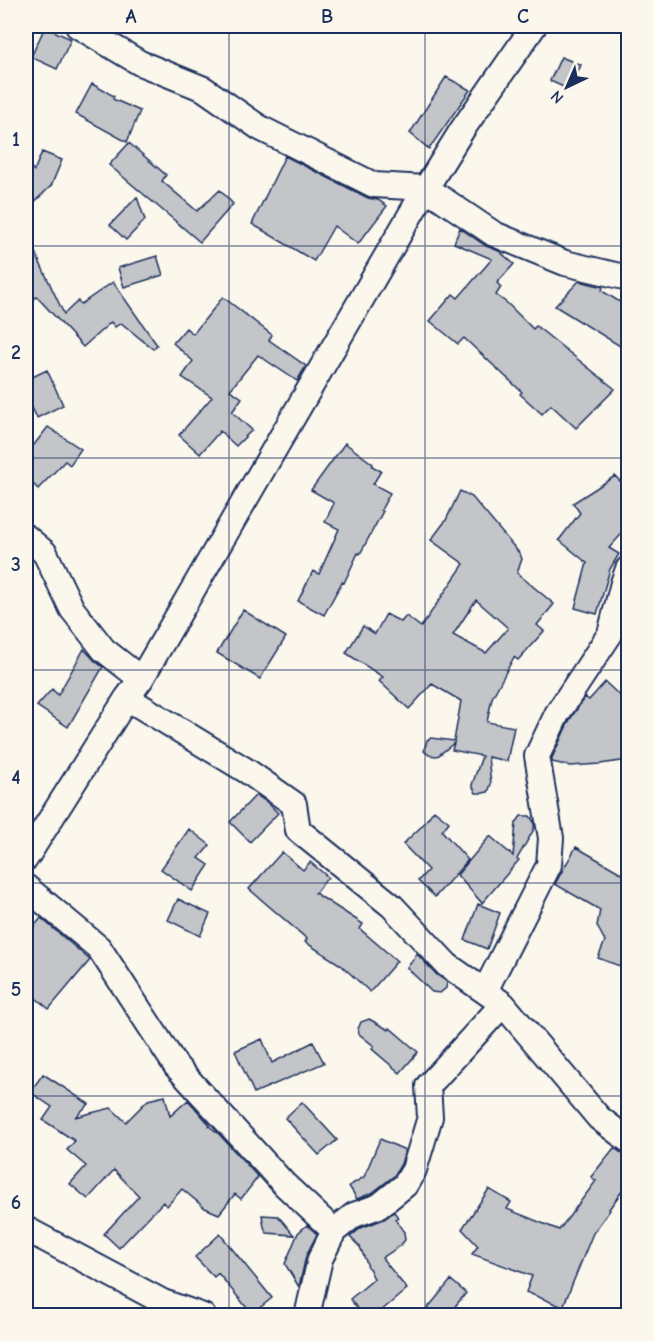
<svg xmlns="http://www.w3.org/2000/svg" width="654" height="1341" font-family="'Comic Neue',sans-serif">
<style>
.building{fill:#c3c5c9;stroke:#1b2f5e;stroke-width:1.5;fill-rule:evenodd}
.lines{fill:none;stroke-linecap:round;stroke-linejoin:round}
.minor-casing{stroke:#1b2f5e;stroke-width:28}
.minor{stroke:#fbf7ec;stroke-width:24}
.grid{fill:none;stroke:#1b2f5e;stroke-width:1.5;stroke-opacity:0.55}
.neatline{fill:none;stroke:#1b2f5e;stroke-width:2}
.grid-label{font-size:20px;text-anchor:middle;font-weight:bold;fill:#1b2f5e}
</style>
<rect width="100%" height="100%" fill="#fbf7ec"/>
<filter id="ink" filterUnits="userSpaceOnUse"><feTurbulence type="fractalNoise" baseFrequency=".0167" numOctaves="2"/><feDisplacementMap in="SourceGraphic" scale="12" xChannelSelector="R" yChannelSelector="G"/><feConvolveMatrix kernelMatrix="1 2 1 2 8 2 1 2 1" color-interpolation-filters="sRGB"/></filter>
<g filter="url(#ink)">
<path class="building" d="M 45,27 L 71,39 L 57,69 L 31,57 Z
M 561,57 L 581,65 L 570,90 L 550,81 Z
M 446,77 L 470,90 L 429,149 L 410,133 Z
M 92,84 L 114,96 L 113,99 L 140,111 L 127,142 L 76,114 Z
M 129,143 L 166,175 L 162,181 L 197,211 L 220,190 L 233,204 L 200,242 L 109,165 Z
M 42,152 L 62,160 L 51,186 L 26,210 L 26,161 L 34,171 Z
M 285,156 L 368,198 L 378,200 L 387,206 L 358,244 L 334,226 L 314,261 L 252,224 Z
M 137,197 L 145,220 L 126,240 L 110,225 Z
M 460,228 L 486,246 L 499,251 L 514,264 L 497,283 L 501,287 L 496,295 L 507,303 L 533,329 L 536,326 L 615,389 L 576,428 L 551,405 L 542,414 L 520,394 L 522,392 L 464,338 L 458,344 L 430,321 L 453,294 L 458,298 L 492,259 L 454,243 Z
M 26,233 L 64,314 L 78,301 L 81,304 L 113,282 L 157,345 L 153,349 L 121,323 L 115,327 L 111,322 L 83,347 L 37,297 L 26,302 Z
M 157,256 L 163,275 L 124,287 L 118,268 Z
M 579,281 L 603,287 L 602,291 L 628,307 L 628,351 L 555,306 Z
M 223,297 L 272,335 L 269,340 L 306,366 L 297,381 L 258,355 L 230,390 L 242,398 L 232,412 L 252,430 L 236,446 L 220,431 L 200,454 L 179,435 L 212,397 L 182,377 L 193,361 L 173,343 L 186,328 L 193,334 Z
M 47,370 L 63,405 L 37,418 L 26,395 L 26,380 Z
M 48,427 L 81,449 L 70,465 L 65,461 L 38,489 L 26,477 L 26,455 Z
M 345,443 L 373,464 L 372,466 L 381,471 L 373,484 L 390,493 L 381,510 L 383,511 L 360,554 L 358,553 L 344,583 L 342,582 L 324,615 L 298,601 L 313,571 L 319,574 L 339,529 L 325,522 L 334,503 L 311,490 Z
M 615,476 L 628,489 L 628,527 L 609,548 L 619,554 L 610,569 L 597,614 L 575,608 L 587,563 L 559,540 L 580,513 L 573,503 Z
M 460,491 L 472,497 L 520,554 L 522,559 L 517,573 L 554,604 L 537,625 L 544,631 L 518,660 L 514,657 L 492,698 L 487,722 L 514,727 L 507,761 L 488,757 L 491,784 L 488,792 L 483,793 L 476,793 L 472,785 L 482,756 L 452,750 L 454,743 L 439,755 L 436,756 L 429,755 L 424,751 L 427,740 L 431,738 L 454,741 L 461,701 L 432,684 L 409,709 L 379,681 L 383,677 L 346,653 L 363,626 L 375,634 L 386,614 L 401,622 L 406,616 L 421,627 L 464,564 L 431,540 L 446,520 ZM 476,600 L 508,628 L 486,653 L 453,635 Z
M 243,610 L 286,637 L 260,679 L 217,653 Z
M 84,649 L 95,661 L 103,667 L 68,727 L 37,706 L 52,689 L 58,695 Z
M 605,682 L 628,703 L 628,760 L 600,764 L 570,766 L 552,762 L 552,758 L 569,721 L 585,697 L 589,700 Z
M 256,795 L 268,803 L 278,813 L 250,842 L 230,822 Z
M 434,810 L 449,822 L 442,831 L 468,860 L 435,897 L 418,881 L 428,870 L 403,844 L 422,826 Z
M 521,816 L 530,816 L 534,822 L 534,829 L 517,859 L 519,860 L 482,903 L 457,875 L 490,836 L 513,856 L 516,823 Z
M 189,829 L 210,845 L 199,858 L 209,865 L 192,891 L 161,869 Z
M 576,847 L 628,877 L 628,969 L 598,958 L 605,941 L 597,926 L 600,910 L 555,884 Z
M 282,852 L 303,870 L 310,862 L 328,877 L 315,893 L 363,924 L 360,929 L 397,961 L 370,992 L 341,965 L 305,942 L 307,939 L 249,889 Z
M 178,899 L 210,914 L 200,936 L 168,920 Z
M 478,904 L 500,913 L 487,949 L 465,940 Z
M 41,918 L 90,960 L 49,1009 L 26,990 L 26,936 Z
M 417,954 L 437,975 L 447,982 L 446,988 L 440,993 L 432,992 L 407,968 Z
M 369,1019 L 389,1030 L 390,1028 L 418,1052 L 400,1073 L 372,1049 L 374,1046 L 359,1034 L 358,1029 L 361,1022 Z
M 262,1039 L 272,1063 L 313,1042 L 324,1063 L 254,1093 L 235,1051 Z
M 43,1074 L 89,1104 L 75,1117 L 111,1108 L 126,1122 L 148,1100 L 165,1096 L 170,1116 L 188,1100 L 210,1125 L 209,1126 L 218,1133 L 258,1177 L 241,1199 L 235,1194 L 219,1214 L 205,1208 L 182,1189 L 167,1206 L 163,1202 L 119,1248 L 104,1234 L 139,1196 L 114,1170 L 88,1199 L 70,1184 L 86,1166 L 67,1150 L 75,1141 L 43,1120 L 52,1107 L 30,1092 Z
M 302,1102 L 337,1140 L 319,1155 L 285,1118 Z
M 380,1139 L 405,1150 L 401,1164 L 394,1176 L 372,1193 L 357,1199 L 349,1186 L 364,1177 Z
M 614,1148 L 620,1152 L 628,1154 L 628,1183 L 609,1209 L 610,1210 L 593,1233 L 563,1307 L 526,1292 L 532,1276 L 472,1254 L 478,1246 L 462,1229 L 489,1189 L 511,1202 L 507,1209 L 559,1230 L 596,1181 L 591,1177 Z
M 394,1212 L 398,1217 L 395,1219 L 404,1232 L 405,1240 L 400,1246 L 382,1258 L 407,1289 L 375,1316 L 363,1316 L 350,1299 L 374,1279 L 369,1268 L 368,1268 L 367,1264 L 360,1247 L 350,1237 L 361,1228 L 384,1219 Z
M 262,1215 L 278,1216 L 294,1235 L 267,1233 L 264,1227 Z
M 307,1225 L 317,1234 L 306,1256 L 299,1287 L 285,1264 L 298,1233 Z
M 220,1234 L 272,1298 L 252,1314 L 218,1273 L 214,1277 L 195,1257 Z
M 451,1280 L 466,1293 L 447,1316 L 421,1316 Z"/>
<g class="lines">
<defs>
<path id="minor" d="M 78,26 L 140,63 L 204,89 L 260,128 L 374,185 L 426,188 L 494,234 L 565,263 L 628,278
M 26,537 L 45,553 L 72,609 L 104,650 L 141,679
M 127,698 L 247,771 L 294,804 L 298,830 L 392,906 L 447,965 L 503,1004 L 599,1118 L 628,1140
M 26,858 L 127,698 L 141,679 L 426,188 L 462,130 L 534,26
M 26,887 L 99,948 L 176,1066 L 284,1184 L 334,1231 L 320,1259 L 307,1316
M 485,991 L 549,865 L 551,838 L 537,756 L 557,714 L 610,634 L 623,583 L 628,569
M 26,1229 L 163,1302 L 203,1316
M 334,1231 L 354,1215 L 379,1206 L 405,1185 L 414,1170 L 430,1117 L 428,1086 L 503,1004"/>
</defs>
<use href="#minor" class="minor-casing"/>
<use href="#minor" class="minor"/>
</g>
</g>
<path class="grid" d="M 229,26 L 229,1316M 425,26 L 425,1316M 26,246 L 628,246M 26,458 L 628,458M 26,670 L 628,670M 26,883 L 628,883M 26,1096 L 628,1096"/>
<rect width="654" height="1341" fill="none" stroke="#fbf7ec" stroke-width="66"/>
<g transform="translate(567 87) rotate(224)" stroke="#fbf7ec" stroke-width="4.5" paint-order="stroke">
<path d="M0-4.5L10 22L0 15L-10 22Z" fill="#1b2f5e"/>
<text y="-9" font-size="16" font-weight="bold" text-anchor="middle" fill="#1b2f5e">N</text>
</g>
<rect x="33" y="33" width="588" height="1275" class="neatline"/>
<g class="grid-label">
<text x="131" y="23">A</text>
<text x="327" y="23">B</text>
<text x="523" y="23">C</text>
<text x="16" y="146">1</text>
<text x="16" y="359">2</text>
<text x="16" y="571">3</text>
<text x="16" y="784">4</text>
<text x="16" y="996">5</text>
<text x="16" y="1209">6</text>
</g>
</svg>
